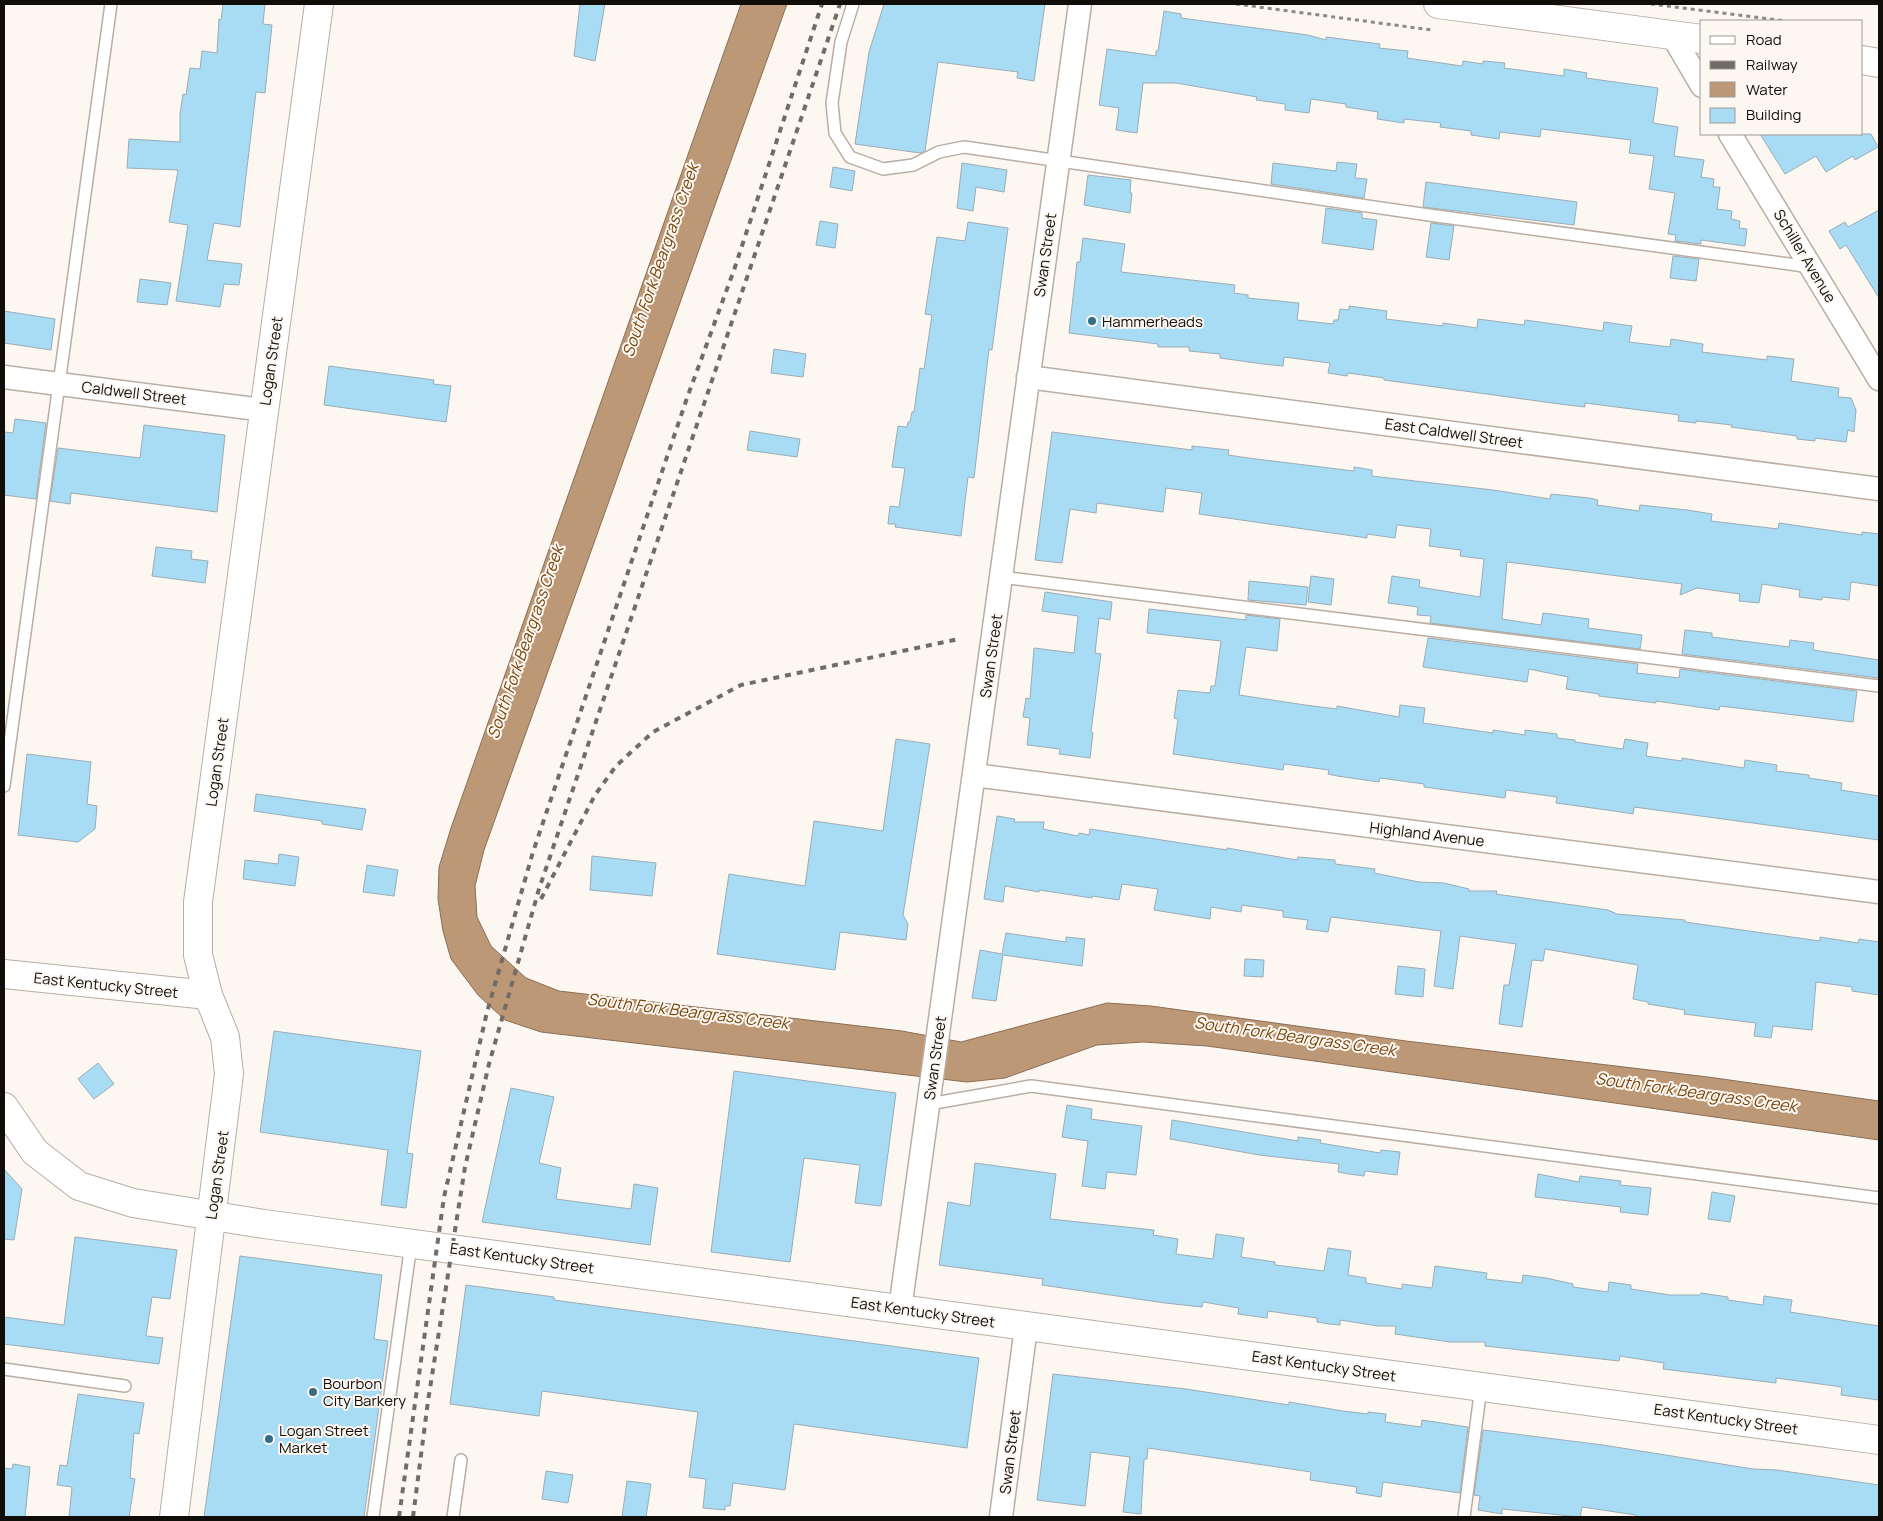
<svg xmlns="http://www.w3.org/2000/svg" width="1883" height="1521" font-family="Manrope,sans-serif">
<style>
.water{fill:#bd9877;stroke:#896e56}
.building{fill:#a8dcf5;stroke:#9aacb5}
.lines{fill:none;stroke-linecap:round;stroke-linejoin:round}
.service-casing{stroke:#bbada1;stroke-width:14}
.minor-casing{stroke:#bbada1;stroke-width:25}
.tertiary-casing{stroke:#bbada1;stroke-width:30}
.secondary-casing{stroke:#bbada1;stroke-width:30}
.path{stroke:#8d8883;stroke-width:3;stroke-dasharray:4 4;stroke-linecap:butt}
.service{stroke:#fff;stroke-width:11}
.minor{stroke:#fff;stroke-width:22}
.tertiary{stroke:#fff;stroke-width:28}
.secondary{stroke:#fff;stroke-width:28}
.rail{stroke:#716c67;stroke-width:4;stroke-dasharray:6 6;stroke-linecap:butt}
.poi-dot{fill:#326c85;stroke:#fdf7f2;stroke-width:2}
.labels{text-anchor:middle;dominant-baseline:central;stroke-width:4;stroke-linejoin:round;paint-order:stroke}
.street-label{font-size:15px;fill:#110d08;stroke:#fdf7f2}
.poi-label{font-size:15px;fill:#110d08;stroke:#fdf7f2;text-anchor:start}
.water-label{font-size:16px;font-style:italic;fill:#76460c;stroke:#fdf7f2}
</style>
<rect width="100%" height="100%" fill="#fdf7f2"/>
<path class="water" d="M 741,4 L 787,4 L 484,850 L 475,886 L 477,917 L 491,946 L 526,978 L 559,991 L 902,1031 L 961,1042 L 1107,1003 L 1151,1006 L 1406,1041 L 1708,1077 L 1879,1101 L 1879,1140 L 1207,1046 L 1143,1042 L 1097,1045 L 1005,1078 L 967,1082 L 541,1032 L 505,1020 L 478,995 L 451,959 L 443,931 L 438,899 L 439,867 L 451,828 Z"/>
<path class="building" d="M 223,4 L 265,4 L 263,24 L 272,25 L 265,93 L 256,92 L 240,227 L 214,223 L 207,260 L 242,264 L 239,285 L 224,284 L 220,307 L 176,301 L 188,225 L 169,222 L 178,170 L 127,168 L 129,139 L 180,142 L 180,114 L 183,94 L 186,95 L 190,68 L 200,69 L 202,51 L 217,53 L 219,19 L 221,20 Z
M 580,4 L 605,4 L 595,61 L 574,56 Z
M 884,4 L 1045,4 L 1034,81 L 1017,78 L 1018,72 L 938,62 L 925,151 L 920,153 L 855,144 L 869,52 Z
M 1164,11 L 1181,14 L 1181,18 L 1308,35 L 1326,40 L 1326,37 L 1380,44 L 1379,48 L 1408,51 L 1407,58 L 1462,66 L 1463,61 L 1483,64 L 1483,61 L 1505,63 L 1504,68 L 1564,76 L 1564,69 L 1587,73 L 1586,78 L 1658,88 L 1653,123 L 1678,127 L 1674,156 L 1704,160 L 1701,177 L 1714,179 L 1713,187 L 1720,187 L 1717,209 L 1732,211 L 1731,219 L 1740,221 L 1739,228 L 1747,229 L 1745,246 L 1701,240 L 1701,244 L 1675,241 L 1676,235 L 1668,234 L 1675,193 L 1649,189 L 1654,156 L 1629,153 L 1631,140 L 1541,129 L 1540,137 L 1500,132 L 1499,139 L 1471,135 L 1471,131 L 1440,127 L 1441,123 L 1404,119 L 1404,123 L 1377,119 L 1378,112 L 1346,107 L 1346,104 L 1311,99 L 1309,113 L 1285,110 L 1285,104 L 1256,100 L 1257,97 L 1176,83 L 1143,83 L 1137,133 L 1116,130 L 1119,108 L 1099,105 L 1107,49 L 1156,56 L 1156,51 L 1158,51 Z
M 1760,134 L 1871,134 L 1878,147 L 1855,160 L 1853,156 L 1826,172 L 1816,156 L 1785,174 Z
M 1337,162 L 1357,164 L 1355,178 L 1367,179 L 1364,198 L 1271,184 L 1273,163 L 1336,171 Z
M 962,163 L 1007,170 L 1004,192 L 976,187 L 973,211 L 957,208 Z
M 833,167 L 855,171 L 852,191 L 830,187 Z
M 1088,175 L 1131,180 L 1130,193 L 1132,193 L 1130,213 L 1084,205 Z
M 1426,182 L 1577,202 L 1574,225 L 1423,207 Z
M 1326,208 L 1362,213 L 1362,218 L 1377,220 L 1373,250 L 1322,243 Z
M 1879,210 L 1879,298 L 1846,245 L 1840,249 L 1829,231 L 1845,222 L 1848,227 Z
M 820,221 L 838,224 L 835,248 L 816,245 Z
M 968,222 L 1008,228 L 992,350 L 989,349 L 974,478 L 968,477 L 961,536 L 895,527 L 896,524 L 888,524 L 890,506 L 899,507 L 905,468 L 892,467 L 898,426 L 907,427 L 908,422 L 910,422 L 912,412 L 914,412 L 920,368 L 924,369 L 932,315 L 925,314 L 937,237 L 965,241 Z
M 1431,223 L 1454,226 L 1449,260 L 1426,257 Z
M 1083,238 L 1125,244 L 1121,272 L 1235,285 L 1234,293 L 1248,295 L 1248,298 L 1299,303 L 1297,320 L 1333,324 L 1334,320 L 1338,320 L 1340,309 L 1349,310 L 1349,306 L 1387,311 L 1386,319 L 1443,326 L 1443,323 L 1477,328 L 1478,319 L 1524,325 L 1525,320 L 1603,331 L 1604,322 L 1632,326 L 1629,342 L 1670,347 L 1671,339 L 1703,344 L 1702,352 L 1767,360 L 1767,356 L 1794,359 L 1791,381 L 1839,388 L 1838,397 L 1851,398 L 1856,410 L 1854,432 L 1848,430 L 1846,442 L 1815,438 L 1815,441 L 1797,439 L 1797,436 L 1731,427 L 1732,425 L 1696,421 L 1696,423 L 1678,421 L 1679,415 L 1585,403 L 1585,407 L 1567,405 L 1384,380 L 1384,378 L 1348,373 L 1347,376 L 1328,373 L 1330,363 L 1284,357 L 1283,366 L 1263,364 L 1220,358 L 1220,354 L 1189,351 L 1189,347 L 1158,347 L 1158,344 L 1069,333 L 1077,262 L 1080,262 Z
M 1673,256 L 1699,259 L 1696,281 L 1670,278 Z
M 140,279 L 171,283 L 167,305 L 137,302 Z
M 4,311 L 55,319 L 51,350 L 4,343 Z
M 774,349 L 806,354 L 803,377 L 771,373 Z
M 329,366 L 434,380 L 433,384 L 451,386 L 446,422 L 324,405 Z
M 15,419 L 46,423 L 36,499 L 4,495 L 4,432 L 13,433 Z
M 144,425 L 225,435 L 217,512 L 71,493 L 70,504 L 50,501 L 58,448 L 140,458 Z
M 750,431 L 800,439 L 797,457 L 747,450 Z
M 1052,432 L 1192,450 L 1192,446 L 1229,450 L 1228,455 L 1248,458 L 1354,471 L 1354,467 L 1372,470 L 1372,476 L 1493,490 L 1550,499 L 1551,494 L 1589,498 L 1598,500 L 1597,505 L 1639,511 L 1640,505 L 1687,510 L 1712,514 L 1711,521 L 1778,529 L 1779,523 L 1862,535 L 1862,532 L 1879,534 L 1879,586 L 1851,582 L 1849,600 L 1822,597 L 1822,600 L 1799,597 L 1800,590 L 1762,584 L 1759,603 L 1739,601 L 1740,594 L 1697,588 L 1680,595 L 1682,584 L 1507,562 L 1502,619 L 1541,625 L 1543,613 L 1589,619 L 1588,628 L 1642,635 L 1640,649 L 1430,623 L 1431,616 L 1417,615 L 1418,607 L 1388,603 L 1392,576 L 1420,580 L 1419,587 L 1480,597 L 1484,559 L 1460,556 L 1461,550 L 1429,546 L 1431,529 L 1397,525 L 1395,538 L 1367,534 L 1367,538 L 1199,514 L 1202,493 L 1166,488 L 1163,512 L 1097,503 L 1096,513 L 1070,509 L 1062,563 L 1035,560 Z
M 156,547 L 192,551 L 191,559 L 208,561 L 205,583 L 152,576 Z
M 1311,576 L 1334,579 L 1331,605 L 1308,602 Z
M 1249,581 L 1308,587 L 1306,605 L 1248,600 Z
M 1045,592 L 1112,602 L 1110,620 L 1099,618 L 1095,653 L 1101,654 L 1091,732 L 1093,733 L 1090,758 L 1059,754 L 1060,749 L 1027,745 L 1030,718 L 1023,717 L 1026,698 L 1030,699 L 1034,648 L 1074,653 L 1078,616 L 1042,611 Z
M 1149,609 L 1246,620 L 1246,615 L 1280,619 L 1277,651 L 1246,647 L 1239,695 L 1305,705 L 1337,709 L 1337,706 L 1399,717 L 1400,705 L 1425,708 L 1423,723 L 1493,733 L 1493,730 L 1525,735 L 1525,730 L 1557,734 L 1557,738 L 1575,740 L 1575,742 L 1623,749 L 1625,739 L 1648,743 L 1646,756 L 1682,761 L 1682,758 L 1744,768 L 1745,760 L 1777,765 L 1776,771 L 1809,775 L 1809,778 L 1842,783 L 1841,790 L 1879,796 L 1879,840 L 1656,810 L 1634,807 L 1633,814 L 1614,811 L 1556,803 L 1557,797 L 1506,790 L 1505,798 L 1424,787 L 1424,784 L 1380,778 L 1379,782 L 1337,776 L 1328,774 L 1329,770 L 1284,764 L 1283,770 L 1173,754 L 1178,719 L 1174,718 L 1178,690 L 1210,693 L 1211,686 L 1215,686 L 1221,641 L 1147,633 Z
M 1685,630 L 1712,633 L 1712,637 L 1789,647 L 1790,640 L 1814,643 L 1813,650 L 1879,660 L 1879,678 L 1682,654 Z
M 1428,638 L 1638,664 L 1637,673 L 1679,678 L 1680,669 L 1857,691 L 1853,722 L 1720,706 L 1719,710 L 1656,701 L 1656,703 L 1599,696 L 1599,694 L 1566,689 L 1568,677 L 1529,669 L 1527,682 L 1423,667 Z
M 896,739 L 930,744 L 903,915 L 908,924 L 906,940 L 840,932 L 835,970 L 717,954 L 729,874 L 805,886 L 814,821 L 883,831 Z
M 27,754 L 91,762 L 87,804 L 97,806 L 95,829 L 78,842 L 18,835 Z
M 256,794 L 366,809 L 362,830 L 322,824 L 322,821 L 254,811 Z
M 997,816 L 1015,819 L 1014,822 L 1044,822 L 1043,829 L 1078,836 L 1079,833 L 1089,835 L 1090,829 L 1227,850 L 1227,848 L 1297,860 L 1298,857 L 1335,860 L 1335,864 L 1375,869 L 1374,873 L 1419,882 L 1444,883 L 1469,889 L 1469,891 L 1497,891 L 1496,894 L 1608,910 L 1617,914 L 1685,920 L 1685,922 L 1820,941 L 1820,937 L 1858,943 L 1859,939 L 1879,942 L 1879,995 L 1852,991 L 1852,987 L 1816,982 L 1812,1030 L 1773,1026 L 1771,1038 L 1754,1036 L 1756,1023 L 1684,1014 L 1685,1010 L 1648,1004 L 1648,1002 L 1633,999 L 1638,965 L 1545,949 L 1543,961 L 1532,960 L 1522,1027 L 1499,1024 L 1504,985 L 1509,985 L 1516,944 L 1460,936 L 1453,989 L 1434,986 L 1441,931 L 1331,917 L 1328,932 L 1306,929 L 1308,920 L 1283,917 L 1283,911 L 1242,905 L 1241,912 L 1211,907 L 1210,919 L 1154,910 L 1158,889 L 1122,884 L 1119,900 L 1092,896 L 1092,898 L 1039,890 L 1039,892 L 1005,886 L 1003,902 L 984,899 Z
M 279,854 L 299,857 L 295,886 L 243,879 L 245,860 L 278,864 Z
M 592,856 L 656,863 L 652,896 L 590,890 Z
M 367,865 L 398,870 L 394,896 L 363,892 Z
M 1006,933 L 1066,942 L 1066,937 L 1085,939 L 1082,966 L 1003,955 L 996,1001 L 972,998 L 980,950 L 1002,954 Z
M 1245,959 L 1264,960 L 1263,977 L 1244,976 Z
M 1398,966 L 1425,969 L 1423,997 L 1395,994 Z
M 274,1031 L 421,1051 L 407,1153 L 413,1154 L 406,1208 L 381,1205 L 388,1150 L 260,1132 Z
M 98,1063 L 114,1084 L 94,1099 L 78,1079 Z
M 734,1071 L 896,1093 L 881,1206 L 855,1203 L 860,1165 L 804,1158 L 790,1262 L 711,1252 Z
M 511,1088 L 554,1097 L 539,1163 L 561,1168 L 556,1199 L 631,1209 L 634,1184 L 658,1188 L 650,1245 L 482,1222 Z
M 1067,1105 L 1092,1109 L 1091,1119 L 1142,1126 L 1136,1175 L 1107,1172 L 1105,1189 L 1082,1186 L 1088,1141 L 1062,1137 Z
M 1172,1120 L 1298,1141 L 1298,1137 L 1321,1140 L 1320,1143 L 1380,1153 L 1381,1150 L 1400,1152 L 1397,1175 L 1365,1171 L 1364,1176 L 1349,1174 L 1338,1172 L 1339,1164 L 1259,1155 L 1170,1139 Z
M 975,1163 L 1056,1174 L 1050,1219 L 1154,1230 L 1153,1235 L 1178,1239 L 1176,1254 L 1213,1259 L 1216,1234 L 1244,1238 L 1241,1257 L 1275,1262 L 1275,1265 L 1324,1271 L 1328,1248 L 1351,1251 L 1348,1275 L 1366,1278 L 1366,1283 L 1402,1289 L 1402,1284 L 1432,1288 L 1435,1266 L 1487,1273 L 1486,1279 L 1522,1283 L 1523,1275 L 1546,1278 L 1573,1284 L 1573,1287 L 1608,1292 L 1609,1282 L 1631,1285 L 1631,1289 L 1670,1295 L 1700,1295 L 1701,1293 L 1728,1297 L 1728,1300 L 1763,1305 L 1764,1296 L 1792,1300 L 1790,1312 L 1879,1326 L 1879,1400 L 1841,1395 L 1842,1387 L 1776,1378 L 1776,1383 L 1663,1369 L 1664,1363 L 1620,1356 L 1619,1361 L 1485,1346 L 1485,1342 L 1450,1342 L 1395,1334 L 1396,1326 L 1378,1326 L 1340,1320 L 1340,1325 L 1329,1324 L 1317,1322 L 1317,1318 L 1268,1311 L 1267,1318 L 1238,1314 L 1239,1308 L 1203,1302 L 1202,1307 L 1165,1303 L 1042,1285 L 1043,1279 L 939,1265 L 948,1202 L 970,1206 Z
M 4,1169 L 22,1189 L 14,1240 L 4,1239 Z
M 1538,1174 L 1579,1182 L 1580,1176 L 1621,1181 L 1620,1185 L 1651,1188 L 1648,1215 L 1620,1212 L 1621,1207 L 1535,1197 Z
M 1712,1192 L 1735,1196 L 1730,1222 L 1708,1219 Z
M 75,1237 L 177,1250 L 170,1299 L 152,1297 L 146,1336 L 163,1338 L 159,1364 L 4,1344 L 4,1317 L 64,1325 Z
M 240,1256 L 382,1275 L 374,1339 L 388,1341 L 364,1517 L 204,1517 Z
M 466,1285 L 554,1297 L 554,1300 L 979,1358 L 967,1448 L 794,1424 L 785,1490 L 733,1483 L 730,1506 L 725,1506 L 725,1510 L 703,1508 L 706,1479 L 689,1477 L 698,1412 L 542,1391 L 539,1416 L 450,1404 Z
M 1053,1374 L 1186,1389 L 1289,1405 L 1289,1402 L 1343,1411 L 1368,1414 L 1368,1412 L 1386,1414 L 1385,1422 L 1421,1427 L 1422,1420 L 1468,1427 L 1460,1493 L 1383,1482 L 1381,1497 L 1356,1493 L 1357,1487 L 1310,1480 L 1311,1472 L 1148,1448 L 1147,1459 L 1144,1459 L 1141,1514 L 1123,1512 L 1130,1457 L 1091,1452 L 1085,1506 L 1037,1500 Z
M 78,1394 L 144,1403 L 139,1434 L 134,1433 L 130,1478 L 135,1479 L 129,1517 L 69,1517 L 72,1487 L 57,1485 L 60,1465 L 67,1466 Z
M 1483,1430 L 1603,1445 L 1753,1469 L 1777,1470 L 1879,1485 L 1879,1517 L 1636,1517 L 1636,1515 L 1582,1507 L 1580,1517 L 1502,1509 L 1502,1514 L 1478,1510 L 1480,1496 L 1474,1495 Z
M 13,1464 L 30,1467 L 25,1517 L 4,1517 L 4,1468 L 12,1469 Z
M 546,1471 L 573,1475 L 568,1503 L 542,1499 Z
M 627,1481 L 651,1484 L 646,1517 L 622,1517 Z"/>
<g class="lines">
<defs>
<path id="service" d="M 853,4 L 841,42 L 832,103 L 835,133 L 850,157 L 883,169 L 913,165 L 939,152 L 964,147 L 1429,215 L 1811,267
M 1001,577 L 1879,686
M 4,786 L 111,4
M 929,1104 L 1031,1086 L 1879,1198
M 4,1369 L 125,1386
M 373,1517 L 411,1244
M 453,1517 L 461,1460
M 1464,1517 L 1481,1387"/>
<path id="minor" d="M 1672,35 L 1702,86
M 1730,134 L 1879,379
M 4,377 L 264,410
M 1028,377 L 1879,489
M 974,775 L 1879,892
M 900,1309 L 1080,4
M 1001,1517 L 1026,1327"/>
<path id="tertiary" d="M 1438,4 L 1702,39
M 1862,60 L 1879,63
M 4,974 L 208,995
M 4,1107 L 35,1152 L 79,1186 L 133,1203 L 264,1224 L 1879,1440"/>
<path id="secondary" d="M 174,1517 L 229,1074 L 225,1037 L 208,995 L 198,955 L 198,902 L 319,4"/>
</defs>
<use href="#service" class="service-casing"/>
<use href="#minor" class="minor-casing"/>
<use href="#tertiary" class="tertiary-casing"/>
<use href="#secondary" class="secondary-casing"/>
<path class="path" d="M 1236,4 L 1432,30
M 1651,4 L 1786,21"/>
<use href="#service" class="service"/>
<use href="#minor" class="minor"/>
<use href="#tertiary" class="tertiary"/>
<use href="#secondary" class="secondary"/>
<path class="rail" d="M 541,899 L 595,795 L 616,766 L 653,732 L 741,685 L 959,639
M 399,1517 L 444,1197 L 487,1012 L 504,953 L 533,852 L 687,398 L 734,270 L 822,4
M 413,1517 L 428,1401 L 465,1167 L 489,1064 L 539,889 L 840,4"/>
</g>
<g class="poi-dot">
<circle cx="1092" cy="321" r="5"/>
<circle cx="313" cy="1392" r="5"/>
<circle cx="269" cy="1439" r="5"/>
</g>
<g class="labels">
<g class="street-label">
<text transform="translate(1045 255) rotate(-82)">Swan Street</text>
<text transform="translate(1805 256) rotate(59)">Schiller Avenue</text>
<text transform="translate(271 361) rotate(-82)">Logan Street</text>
<text transform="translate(134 393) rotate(7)">Caldwell Street</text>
<text transform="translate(1454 433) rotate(8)">East Caldwell Street</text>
<text transform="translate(991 656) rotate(-82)">Swan Street</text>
<text transform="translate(217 762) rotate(-82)">Logan Street</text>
<text transform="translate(1427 834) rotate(7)">Highland Avenue</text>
<text transform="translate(106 985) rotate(6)">East Kentucky Street</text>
<text transform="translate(935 1058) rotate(-82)">Swan Street</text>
<text transform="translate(217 1175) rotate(-82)">Logan Street</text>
<text transform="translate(522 1258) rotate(8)">East Kentucky Street</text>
<text transform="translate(923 1312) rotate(8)">East Kentucky Street</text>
<text transform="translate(1324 1366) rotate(8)">East Kentucky Street</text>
<text transform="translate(1726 1419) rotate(8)">East Kentucky Street</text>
<text transform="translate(1010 1452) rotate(-83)">Swan Street</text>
</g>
<g class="poi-label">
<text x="1102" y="321">Hammerheads</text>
<text x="323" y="1383">Bourbon<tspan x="323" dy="17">City Barkery</tspan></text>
<text x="279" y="1430">Logan Street<tspan x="279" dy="17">Market</tspan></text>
</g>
<g class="water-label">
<text transform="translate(660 260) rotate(-71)">South Fork Beargrass Creek</text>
<text transform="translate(525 642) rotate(-71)">South Fork Beargrass Creek</text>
<text transform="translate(688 1011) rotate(7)">South Fork Beargrass Creek</text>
<text transform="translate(1295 1036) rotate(8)">South Fork Beargrass Creek</text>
<text transform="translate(1696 1092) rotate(8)">South Fork Beargrass Creek</text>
</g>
</g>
<rect width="1883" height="1521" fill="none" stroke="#110d08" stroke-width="10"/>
<rect x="1700" y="20" width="162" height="115" fill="#fdf7f2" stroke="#9f9994"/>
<rect x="1710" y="36" width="25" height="8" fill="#ffffff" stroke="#9f9994"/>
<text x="1746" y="45" font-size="15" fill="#110d08">Road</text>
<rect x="1710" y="61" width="25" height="8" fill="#716c67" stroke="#9f9994"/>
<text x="1746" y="70" font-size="15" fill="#110d08">Railway</text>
<rect x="1710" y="82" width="25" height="15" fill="#bd9877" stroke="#9f9994"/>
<text x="1746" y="95" font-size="15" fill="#110d08">Water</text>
<rect x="1710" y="108" width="25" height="15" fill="#a8dcf5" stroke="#9f9994"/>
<text x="1746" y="120" font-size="15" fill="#110d08">Building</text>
</svg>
